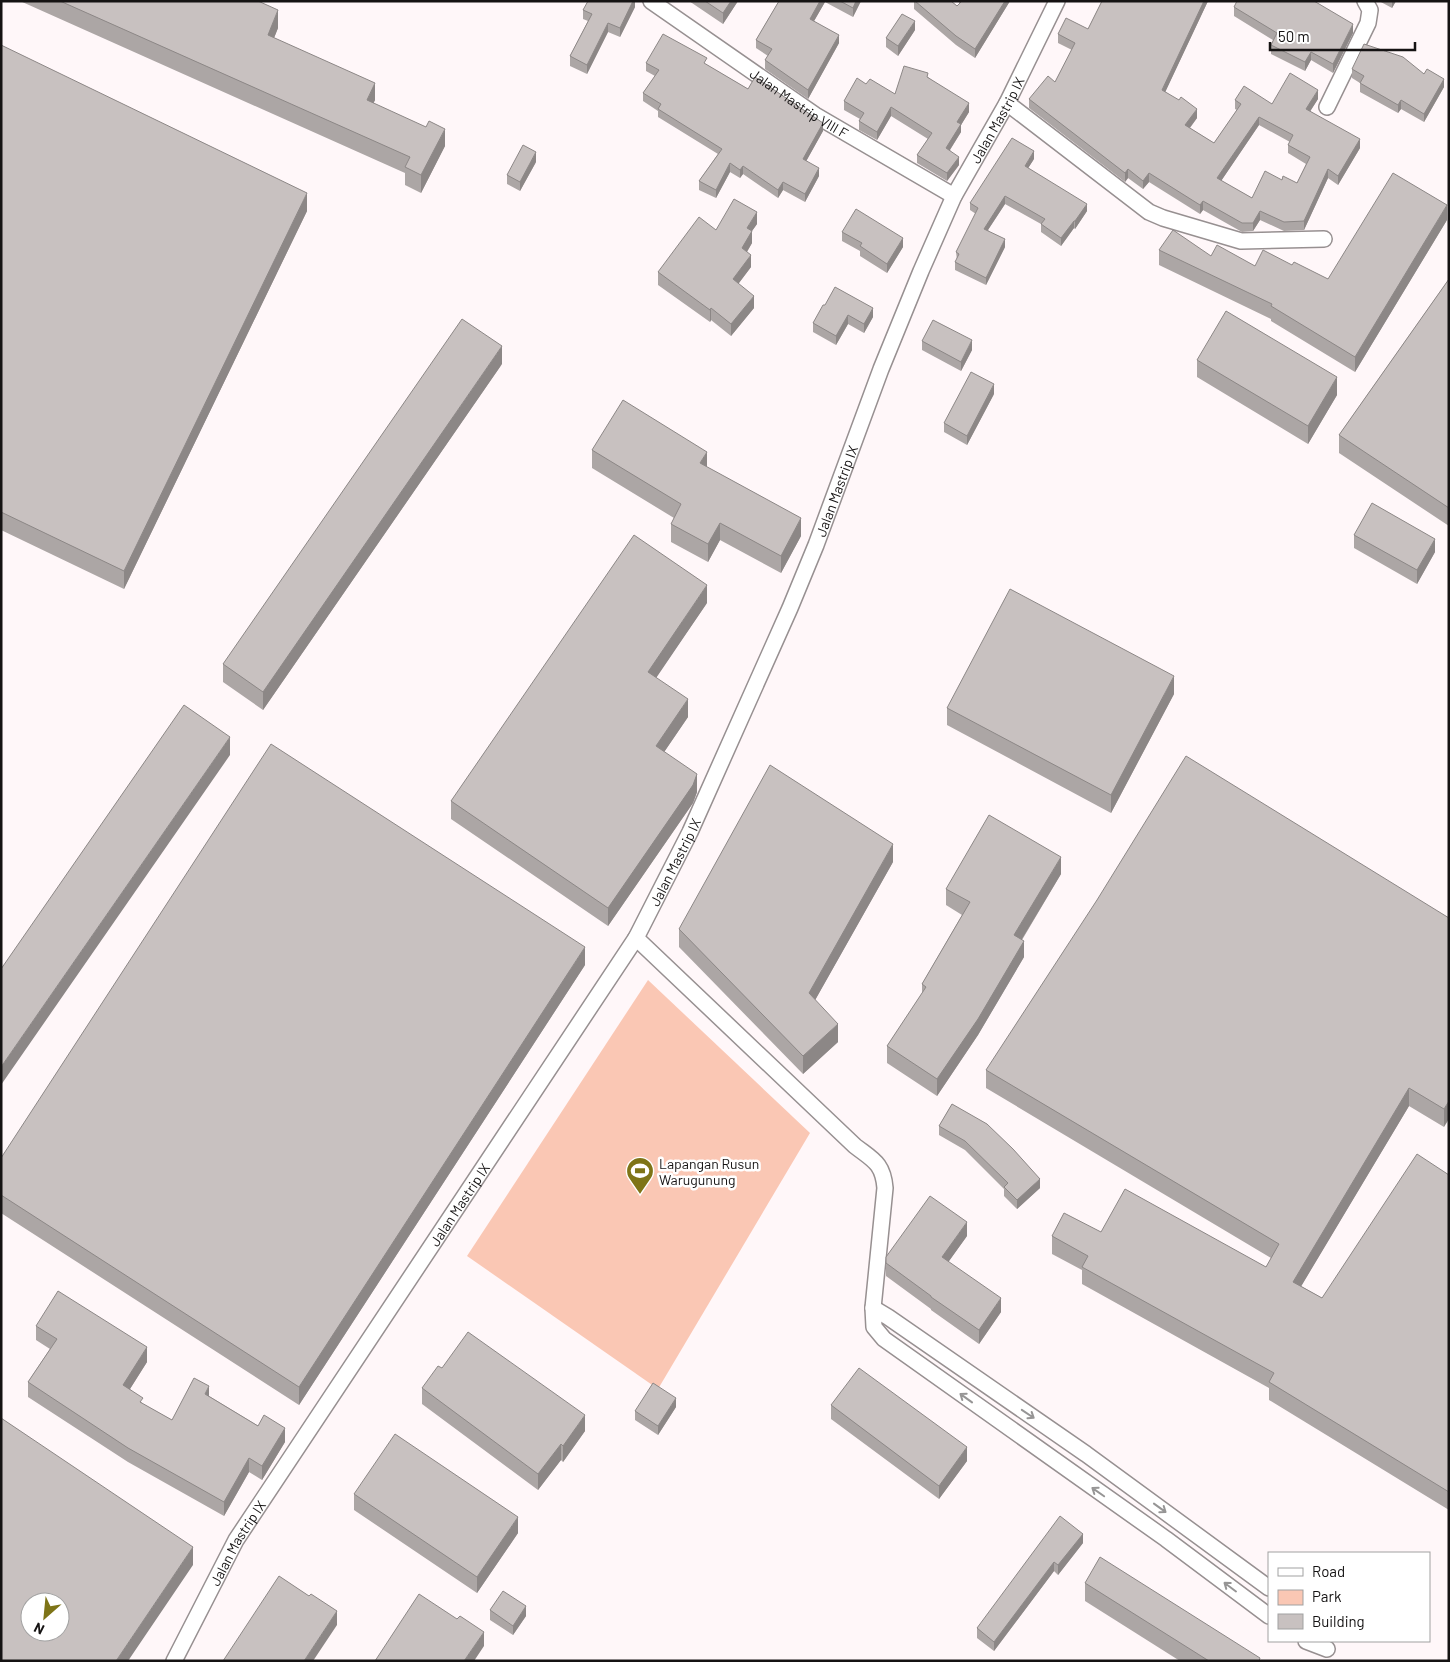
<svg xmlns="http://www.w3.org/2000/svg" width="1450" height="1662" font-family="Barlow,sans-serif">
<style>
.green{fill:#fac7b4}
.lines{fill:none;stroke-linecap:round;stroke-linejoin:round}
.street-casing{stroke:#979091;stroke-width:18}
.street{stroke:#fff;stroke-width:15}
.wall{fill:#aca6a5;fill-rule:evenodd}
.shaded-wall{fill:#8c8786}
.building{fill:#c8c1c0;stroke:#8c8786;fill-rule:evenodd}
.oneway{stroke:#969595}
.labels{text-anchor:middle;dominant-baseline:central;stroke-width:5;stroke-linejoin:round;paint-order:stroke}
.street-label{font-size:14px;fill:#151313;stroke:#fff}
.poi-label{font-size:14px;fill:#151313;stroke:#fff;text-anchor:start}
</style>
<rect width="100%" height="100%" fill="#fff7f9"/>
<path class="green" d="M 648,980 L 810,1133 L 658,1389 L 467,1256 Z"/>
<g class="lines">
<defs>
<g id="street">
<path id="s1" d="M 651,1 L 815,115 L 954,196"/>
<path d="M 1007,103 L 1149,212 L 1163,218 L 1241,241 L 1324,239"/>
<path d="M 1327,107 L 1368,23 L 1370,10 L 1365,1"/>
<path d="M 636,938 L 855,1146 C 873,1160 883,1163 885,1188 L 873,1308 L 874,1327 L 884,1339 L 1166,1539 L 1269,1616"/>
<path d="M 873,1308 L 888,1317 L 1086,1454 L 1269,1588"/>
<path d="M 1306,1641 L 1327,1649"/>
<path id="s2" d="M 174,1661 L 236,1540 L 636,938 L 690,832 L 790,608 L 816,545 L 881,369 L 921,271 L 954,196 L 1007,103 L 1057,1"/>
</g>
</defs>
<use href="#street" class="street-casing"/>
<use href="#street" class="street"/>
</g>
<path class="wall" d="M 20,1 L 258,1 L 278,28 L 274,38 L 375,100 L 373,103 L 445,146 L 421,193 L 405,185 L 405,173 Z
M 635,1 L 635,7 L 620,37 L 608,32 L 587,74 L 570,66 L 570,56 L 588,21 L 583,19 L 583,10 Z
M 689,1 L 738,1 L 723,24 Z
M 779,1 L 861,1 L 853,17 L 825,2 L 814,21 L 839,43 L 808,99 L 765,69 L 765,60 L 768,56 L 756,48 L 756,40 Z
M 914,1 L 951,1 L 957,6 L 960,4 L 958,1 L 1010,1 L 975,58 L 956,45 L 914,9 Z
M 1102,1 L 1208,1 L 1165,92 L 1197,118 L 1190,128 L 1214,143 L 1237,110 L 1235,109 L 1235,100 L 1272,104 L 1318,99 L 1310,111 L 1360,148 L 1338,185 L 1328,178 L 1304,230 L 1284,231 L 1260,220 L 1253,231 L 1242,232 L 1203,210 L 1200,214 L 1149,182 L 1143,189 L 1128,178 L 1125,182 L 1029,108 L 1029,99 L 1055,82 L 1072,50 L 1058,43 L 1058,34 L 1088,29 ZM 1259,125 L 1290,142 L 1288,145 L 1288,153 L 1306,164 L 1297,183 L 1282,180 L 1252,198 L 1221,181 Z
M 1379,1 L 1396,1 L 1392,8 Z
M 1234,7 L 1353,33 L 1333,73 L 1311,60 L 1305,71 L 1271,54 L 1271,45 L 1273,40 L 1234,16 Z
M 915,30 L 898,56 L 886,47 L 886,38 Z
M 1,45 L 307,211 L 124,589 L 1,530 Z
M 646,63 L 707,65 L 748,89 L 823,131 L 806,161 L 819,176 L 805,202 L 783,190 L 778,198 L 743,174 L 740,178 L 730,172 L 716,198 L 699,190 L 699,181 L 718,154 L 658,117 L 658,111 L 643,101 L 643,93 L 655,76 L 646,71 Z
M 1352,69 L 1424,74 L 1444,87 L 1424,122 L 1401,109 L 1398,113 L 1360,92 L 1360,83 L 1352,78 Z
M 928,77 L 969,112 L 961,125 L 961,132 L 950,150 L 959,165 L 947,181 L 917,163 L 917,155 L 928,139 L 891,116 L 877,140 L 859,130 L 859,121 L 860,119 L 844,110 L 844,101 L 866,84 L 895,94 Z
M 1034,159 L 1028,168 L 1087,211 L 1075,229 L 1074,228 L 1061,246 L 1041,232 L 1041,224 L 1005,204 L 988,230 L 1005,247 L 986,285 L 955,270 L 955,262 L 957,260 L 956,252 L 976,214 L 970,210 L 970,203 Z
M 536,162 L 520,191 L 507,184 L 507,175 Z
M 1447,220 L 1355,372 L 1271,321 L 1271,319 L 1159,265 L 1159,250 L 1211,256 L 1255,266 L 1292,265 L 1328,279 Z
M 757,224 L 752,231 L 752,243 L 747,252 L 751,267 L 738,284 L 754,308 L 731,336 L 711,320 L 710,322 L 658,285 L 658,272 L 716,230 Z
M 842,232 L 903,247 L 887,273 L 860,256 L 860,251 L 842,241 Z
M 1449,279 L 1449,526 L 1339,453 L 1339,435 Z
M 825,305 L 873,317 L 864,333 L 848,324 L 836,345 L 813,332 L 813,323 Z
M 922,341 L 972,350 L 961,371 L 922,350 Z
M 1197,360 L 1337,395 L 1308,444 L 1197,377 Z
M 502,364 L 263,710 L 223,682 L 223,664 Z
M 994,394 L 967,445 L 944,432 L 944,423 Z
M 592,450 L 707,467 L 801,536 L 781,573 L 720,540 L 708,562 L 671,542 L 671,524 L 674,518 L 592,468 Z
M 1354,535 L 1435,552 L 1417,584 L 1354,548 Z
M 707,603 L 656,677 L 688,717 L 664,752 L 697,792 L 693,803 L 608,926 L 451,819 L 451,801 Z
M 1174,694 L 1111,813 L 947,725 L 947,708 Z
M 893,862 L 815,1000 L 838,1042 L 803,1074 L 679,947 L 679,929 Z
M 1061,874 L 1022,940 L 1024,957 L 978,1035 L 937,1096 L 887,1063 L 887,1046 L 922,994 L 922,984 L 962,915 L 946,905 L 946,889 Z
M 1449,918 L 1444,1127 L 1409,1106 L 1301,1286 L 1322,1298 L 1449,1175 L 1449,1510 L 1269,1400 L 1269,1388 L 1082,1284 L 1082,1270 L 1052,1254 L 1052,1236 L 1101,1232 L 1266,1267 L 1271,1258 L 986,1088 L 986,1070 Z
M 585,965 L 299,1405 L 1,1213 L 1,1158 Z
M 952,1104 L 1040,1188 L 1017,1209 L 1004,1196 L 1004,1189 L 965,1150 L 939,1135 L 939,1126 Z
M 967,1236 L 948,1262 L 1001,1312 L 979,1344 L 931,1310 L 931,1309 L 886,1276 L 886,1263 Z
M 36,1326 L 147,1362 L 130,1389 L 143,1404 L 172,1420 L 209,1396 L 285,1442 L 262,1480 L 249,1472 L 224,1516 L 128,1462 L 28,1397 L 28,1382 L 50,1349 L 36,1340 Z
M 442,1368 L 585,1431 L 563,1462 L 561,1460 L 538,1490 L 422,1404 L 422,1388 Z
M 831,1405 L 967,1461 L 939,1499 L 831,1419 Z
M 676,1407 L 658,1435 L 635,1420 L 635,1411 Z
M 354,1494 L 518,1533 L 477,1593 L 354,1510 Z
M 1083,1534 L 1083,1543 L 1058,1575 L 1054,1571 L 994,1651 L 977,1638 L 977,1628 Z
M 1085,1583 L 1260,1661 L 1180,1661 L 1085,1601 Z
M 490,1610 L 526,1616 L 513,1635 L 490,1620 Z"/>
<path class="shaded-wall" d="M 633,1 L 635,1 L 635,7 L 620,37 L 620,28 Z
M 731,1 L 738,1 L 723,24 L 723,13 Z
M 820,1 L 825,1 L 825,2 L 810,28 L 810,19 Z
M 856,1 L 861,1 L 853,17 L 853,8 Z
M 1005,1 L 1010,1 L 975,58 L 975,49 Z
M 1204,1 L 1208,1 L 1162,99 L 1162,90 Z
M 1392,1 L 1396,1 L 1392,8 Z
M 278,10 L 278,28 L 268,53 L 268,35 Z
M 915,21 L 915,30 L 898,56 L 898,46 Z
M 608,23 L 608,32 L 587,74 L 587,65 Z
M 1353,24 L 1353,33 L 1333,73 L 1333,64 Z
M 839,35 L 839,43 L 808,99 L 808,90 Z
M 1311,52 L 1311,60 L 1305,71 L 1305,62 Z
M 1444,79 L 1444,87 L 1424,122 L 1424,114 Z
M 375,83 L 375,100 L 367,118 L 367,100 Z
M 1318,90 L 1318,99 L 1306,118 L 1306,109 Z
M 1401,100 L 1401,109 L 1398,113 L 1398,105 Z
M 969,103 L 969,112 L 961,125 L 961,132 L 946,156 L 946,148 L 957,122 Z
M 891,107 L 891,116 L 877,140 L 877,132 Z
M 1197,109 L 1197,118 L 1185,134 L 1185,125 Z
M 1259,117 L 1259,125 L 1217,187 L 1217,178 Z
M 823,123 L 823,131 L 803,167 L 803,159 Z
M 445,129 L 445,146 L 421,193 L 421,175 Z
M 1360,139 L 1360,148 L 1338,185 L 1338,176 Z
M 1034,151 L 1034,159 L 1025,173 L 1025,166 Z
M 536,152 L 536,162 L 520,191 L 520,182 Z
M 959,157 L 959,165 L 947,181 L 947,173 Z
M 730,163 L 730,172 L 716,198 L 716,190 Z
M 743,166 L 743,174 L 740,178 L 740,170 Z
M 819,168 L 819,176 L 805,202 L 805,194 Z
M 1128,169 L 1128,178 L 1125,182 L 1125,173 Z
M 1328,169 L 1328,178 L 1304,230 L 1304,221 Z
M 1149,173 L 1149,182 L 1143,189 L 1143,181 Z
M 783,182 L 783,190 L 778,198 L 778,190 Z
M 307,193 L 307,211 L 124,589 L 124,571 Z
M 1005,196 L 1005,204 L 984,236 L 984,229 Z
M 1203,201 L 1203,210 L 1200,214 L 1200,205 Z
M 1087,204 L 1087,211 L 1075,229 L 1075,221 Z
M 1447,205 L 1447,220 L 1355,372 L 1355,357 Z
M 1260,211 L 1260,220 L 1253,231 L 1253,223 Z
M 757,212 L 757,224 L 752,231 L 752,243 L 742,260 L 742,248 L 747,228 Z
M 1074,221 L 1074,228 L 1061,246 L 1061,238 Z
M 903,238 L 903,247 L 887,273 L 887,264 Z
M 1005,239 L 1005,247 L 986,285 L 986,278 Z
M 751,255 L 751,267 L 733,291 L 733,279 Z
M 754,296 L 754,308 L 731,336 L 731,324 Z
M 711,308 L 711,320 L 710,322 L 710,310 Z
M 873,308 L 873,317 L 864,333 L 864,324 Z
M 848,315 L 848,324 L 836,345 L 836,336 Z
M 972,340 L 972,350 L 961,371 L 961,362 Z
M 502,346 L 502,364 L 263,710 L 263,692 Z
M 1337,377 L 1337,395 L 1308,444 L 1308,426 Z
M 994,384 L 994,394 L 967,445 L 967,436 Z
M 707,452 L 707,470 L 700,463 Z
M 801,518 L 801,536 L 781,573 L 781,556 Z
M 720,523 L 720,540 L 708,562 L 708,544 Z
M 1435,539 L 1435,552 L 1417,584 L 1417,570 Z
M 707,585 L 707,603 L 648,690 L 648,672 Z
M 1174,676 L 1174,694 L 1111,813 L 1111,795 Z
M 688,699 L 688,717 L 656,764 L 656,746 Z
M 230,737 L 230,755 L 1,1085 L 1,1067 Z
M 697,774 L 697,792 L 693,803 L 608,926 L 608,908 Z
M 893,844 L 893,862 L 809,1011 L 809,993 Z
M 1061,857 L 1061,874 L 1014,952 L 1014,935 Z
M 1024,941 L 1024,957 L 978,1035 L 937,1096 L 937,1079 Z
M 585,947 L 585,965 L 299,1405 L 299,1387 Z
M 838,1024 L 838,1042 L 803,1074 L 803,1056 Z
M 1409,1088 L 1409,1106 L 1293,1300 L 1293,1282 Z
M 1449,1101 L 1449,1119 L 1444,1127 L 1444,1109 Z
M 1040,1179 L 1040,1188 L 1017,1209 L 1017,1200 Z
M 967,1222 L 967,1236 L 942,1271 L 942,1257 Z
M 1001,1298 L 1001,1312 L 979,1344 L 979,1330 Z
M 147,1347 L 147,1362 L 123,1400 L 123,1385 Z
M 209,1386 L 209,1401 L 205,1394 Z
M 676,1398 L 676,1407 L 658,1435 L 658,1426 Z
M 585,1415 L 585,1431 L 563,1462 L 563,1446 Z
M 285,1428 L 285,1442 L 262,1480 L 262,1466 Z
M 561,1444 L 561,1460 L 538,1490 L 538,1474 Z
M 967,1447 L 967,1461 L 939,1499 L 939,1486 Z
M 249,1458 L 249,1472 L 224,1516 L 224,1502 Z
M 518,1517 L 518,1533 L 477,1593 L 477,1577 Z
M 1083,1534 L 1083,1543 L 1058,1575 L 1058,1565 Z
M 193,1547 L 193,1565 L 128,1661 L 116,1661 Z
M 1054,1562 L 1054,1571 L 994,1651 L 994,1642 Z
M 526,1606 L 526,1616 L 513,1635 L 513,1626 Z
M 337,1611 L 337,1625 L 313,1661 L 304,1661 Z
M 484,1632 L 484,1646 L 474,1661 L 464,1661 Z"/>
<path class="building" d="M 60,1 L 258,1 L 278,10 L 268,35 L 375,83 L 367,100 L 426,127 L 429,121 L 445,129 L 421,175 L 405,167 L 410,157 Z
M 588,1 L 633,1 L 620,28 L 608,23 L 587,65 L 570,56 L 592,14 L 583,10 Z
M 705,1 L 731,1 L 723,13 Z
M 779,1 L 820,1 L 810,19 L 839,35 L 808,90 L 765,60 L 772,49 L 756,40 Z
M 840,1 L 856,1 L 853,8 Z
M 915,1 L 951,1 L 957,6 L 962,1 L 1005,1 L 975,49 L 956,36 Z
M 1102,1 L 1204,1 L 1162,90 L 1179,100 L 1181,97 L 1197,109 L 1185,125 L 1214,143 L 1241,104 L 1235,100 L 1244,86 L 1272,104 L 1290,73 L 1318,90 L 1306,109 L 1360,139 L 1338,176 L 1328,169 L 1304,221 L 1284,222 L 1260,211 L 1253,223 L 1242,223 L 1203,201 L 1200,205 L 1149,173 L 1143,181 L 1128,169 L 1125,173 L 1029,99 L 1048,76 L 1055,82 L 1075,43 L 1058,34 L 1066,18 L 1088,29 ZM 1259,117 L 1293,135 L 1288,145 L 1310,157 L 1297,183 L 1283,176 L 1282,180 L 1265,171 L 1252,198 L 1217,178 Z
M 1237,1 L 1314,1 L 1353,24 L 1333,64 L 1311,52 L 1305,62 L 1271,45 L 1277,33 L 1234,7 Z
M 902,14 L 915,21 L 898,46 L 886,38 Z
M 663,34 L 707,58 L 704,63 L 748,89 L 755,77 L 823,123 L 803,159 L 819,168 L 805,194 L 783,182 L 778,190 L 743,166 L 740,170 L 730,163 L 716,190 L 699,181 L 722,149 L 658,109 L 661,104 L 643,93 L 659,70 L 646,63 Z
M 1364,44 L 1403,57 L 1424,74 L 1427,69 L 1444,79 L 1424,114 L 1401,100 L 1398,105 L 1360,83 L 1364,76 L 1352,69 Z
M 1,45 L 307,193 L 124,571 L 1,512 Z
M 904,66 L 928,73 L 927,77 L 969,103 L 957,122 L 961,124 L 946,148 L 959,157 L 947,173 L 917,155 L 932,133 L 891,107 L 877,132 L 859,121 L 864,113 L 844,101 L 857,78 L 866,84 L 870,79 L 895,94 Z
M 1012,138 L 1034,151 L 1025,166 L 1087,204 L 1075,221 L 1074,221 L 1061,238 L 1041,224 L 1045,219 L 1005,196 L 984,229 L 1005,239 L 986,278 L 955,262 L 959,254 L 956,252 L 978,208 L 970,203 Z
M 523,145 L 536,152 L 520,182 L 507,175 Z
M 1393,173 L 1447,205 L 1355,357 L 1271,306 L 1272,304 L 1159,250 L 1173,230 L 1211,256 L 1217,245 L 1255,266 L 1263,250 L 1292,265 L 1294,262 L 1328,279 Z
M 734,199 L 757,212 L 747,228 L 752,231 L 742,248 L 751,255 L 733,279 L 754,296 L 731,324 L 711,308 L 710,310 L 658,272 L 699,217 L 716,230 Z
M 856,209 L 903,238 L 887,264 L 860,246 L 862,243 L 842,232 Z
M 1449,279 L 1449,508 L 1339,435 Z
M 835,287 L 873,308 L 864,324 L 848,315 L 836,336 L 813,323 L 823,305 L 825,305 Z
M 1226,311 L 1337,377 L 1308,426 L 1197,360 Z
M 462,319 L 502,346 L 263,692 L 223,664 Z
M 933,320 L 972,340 L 961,362 L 922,341 Z
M 971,372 L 994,384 L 967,436 L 944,423 Z
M 623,400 L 707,452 L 700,463 L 801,518 L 781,556 L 720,523 L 708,544 L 671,524 L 681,504 L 592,450 Z
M 1372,503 L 1435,539 L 1417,570 L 1354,535 Z
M 634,535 L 707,585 L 648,672 L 688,699 L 656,746 L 697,774 L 693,785 L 608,908 L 451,801 Z
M 1010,589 L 1174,676 L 1111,795 L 947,708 Z
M 184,705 L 230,737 L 1,1067 L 1,969 Z
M 271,744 L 585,947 L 299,1387 L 1,1195 L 1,1158 Z
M 1186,756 L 1449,918 L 1449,1101 L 1444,1109 L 1409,1088 L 1293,1282 L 1322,1298 L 1417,1154 L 1449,1175 L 1449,1492 L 1269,1382 L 1274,1373 L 1082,1267 L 1088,1256 L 1052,1236 L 1064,1213 L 1101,1232 L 1125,1189 L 1266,1267 L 1279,1244 L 986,1070 L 1097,900 Z
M 770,765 L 893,844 L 809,993 L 838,1024 L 803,1056 L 679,929 Z
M 989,815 L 1061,857 L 1014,935 L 1024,941 L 978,1019 L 937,1079 L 887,1046 L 926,987 L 922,984 L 970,902 L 946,889 Z
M 952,1104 L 987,1124 L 1013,1149 L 1040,1179 L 1017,1200 L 1004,1187 L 1008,1183 L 965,1141 L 939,1126 Z
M 930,1196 L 967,1222 L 942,1257 L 1001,1298 L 979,1330 L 931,1297 L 931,1296 L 886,1263 L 886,1257 Z
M 58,1291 L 147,1347 L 123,1385 L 143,1398 L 140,1402 L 172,1420 L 194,1378 L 209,1386 L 205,1394 L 258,1426 L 264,1415 L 285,1428 L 262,1466 L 249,1458 L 224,1502 L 128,1448 L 28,1382 L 57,1339 L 36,1326 Z
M 468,1332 L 585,1415 L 563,1446 L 561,1444 L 538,1474 L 422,1388 L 438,1366 L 442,1368 Z
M 859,1368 L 967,1447 L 939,1486 L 831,1405 Z
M 653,1383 L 676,1398 L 658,1426 L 635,1411 Z
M 1,1418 L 193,1547 L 116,1661 L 1,1661 ZM 30,1602 L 60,1602 L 60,1632 L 30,1632 Z
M 395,1434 L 518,1517 L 477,1577 L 354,1494 Z
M 1060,1516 L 1083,1534 L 1058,1565 L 1054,1562 L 994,1642 L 977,1628 Z
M 1100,1557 L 1260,1658 L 1259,1661 L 1209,1661 L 1085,1583 Z
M 279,1576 L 309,1596 L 311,1594 L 337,1611 L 304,1661 L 223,1661 Z
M 503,1591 L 526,1606 L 513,1626 L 490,1610 Z
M 419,1594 L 457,1619 L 460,1616 L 484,1632 L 464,1661 L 375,1661 Z"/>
<defs><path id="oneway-shaft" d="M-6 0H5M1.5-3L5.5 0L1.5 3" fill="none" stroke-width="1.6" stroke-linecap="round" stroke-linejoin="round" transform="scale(1.25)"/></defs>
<g class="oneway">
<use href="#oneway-shaft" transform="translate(966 1398) rotate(-144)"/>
<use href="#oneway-shaft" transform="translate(1028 1414) rotate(34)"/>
<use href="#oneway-shaft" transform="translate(1098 1492) rotate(-145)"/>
<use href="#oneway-shaft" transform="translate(1160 1508) rotate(36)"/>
<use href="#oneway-shaft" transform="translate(1230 1587) rotate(-143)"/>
</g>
<defs>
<symbol id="stadium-pin" viewBox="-11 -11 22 30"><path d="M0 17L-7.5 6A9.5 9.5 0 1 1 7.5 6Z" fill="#7e7417" stroke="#fff"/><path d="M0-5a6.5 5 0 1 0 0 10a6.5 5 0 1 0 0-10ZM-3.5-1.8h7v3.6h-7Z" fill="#fff"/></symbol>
</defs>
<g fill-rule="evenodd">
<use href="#stadium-pin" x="624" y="1155" width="32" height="43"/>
</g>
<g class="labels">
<g class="street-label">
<text stroke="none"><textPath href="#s1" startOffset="180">Jalan Mastrip VIII F</textPath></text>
<text stroke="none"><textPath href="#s2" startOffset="1754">Jalan Mastrip IX</textPath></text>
<text stroke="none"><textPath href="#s2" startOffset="1349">Jalan Mastrip IX</textPath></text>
<text stroke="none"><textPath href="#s2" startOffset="944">Jalan Mastrip IX</textPath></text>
<text stroke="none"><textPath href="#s2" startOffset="539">Jalan Mastrip IX</textPath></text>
<text stroke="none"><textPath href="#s2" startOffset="134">Jalan Mastrip IX</textPath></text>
</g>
<g class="poi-label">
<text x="659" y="1163">Lapangan Rusun<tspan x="659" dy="16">Warugunung</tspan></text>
</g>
</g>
<rect width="1450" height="1662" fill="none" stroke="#151313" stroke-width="5"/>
<rect x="1268" y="1552" width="162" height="90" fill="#ffffff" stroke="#a1a1a1"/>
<rect x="1278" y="1568" width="25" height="8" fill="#ffffff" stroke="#a1a1a1"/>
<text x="1312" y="1577" font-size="15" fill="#151313">Road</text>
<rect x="1278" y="1590" width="25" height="15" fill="#fac7b4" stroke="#a1a1a1"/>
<text x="1312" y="1602" font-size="15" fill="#151313">Park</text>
<rect x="1278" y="1614" width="25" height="15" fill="#c8c1c0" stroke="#a1a1a1"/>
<text x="1312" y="1627" font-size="15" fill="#151313">Building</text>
<g transform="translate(45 1617) rotate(207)"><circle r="24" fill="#ffffff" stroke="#a1a1a1"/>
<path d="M0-4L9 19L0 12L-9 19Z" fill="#7e7417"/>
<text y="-8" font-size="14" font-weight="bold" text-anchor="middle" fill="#151313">N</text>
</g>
<path d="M1270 42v8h145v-8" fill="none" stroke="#151313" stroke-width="2.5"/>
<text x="1278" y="42" font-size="15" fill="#151313" stroke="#ffffff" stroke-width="4" paint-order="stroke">50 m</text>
</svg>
